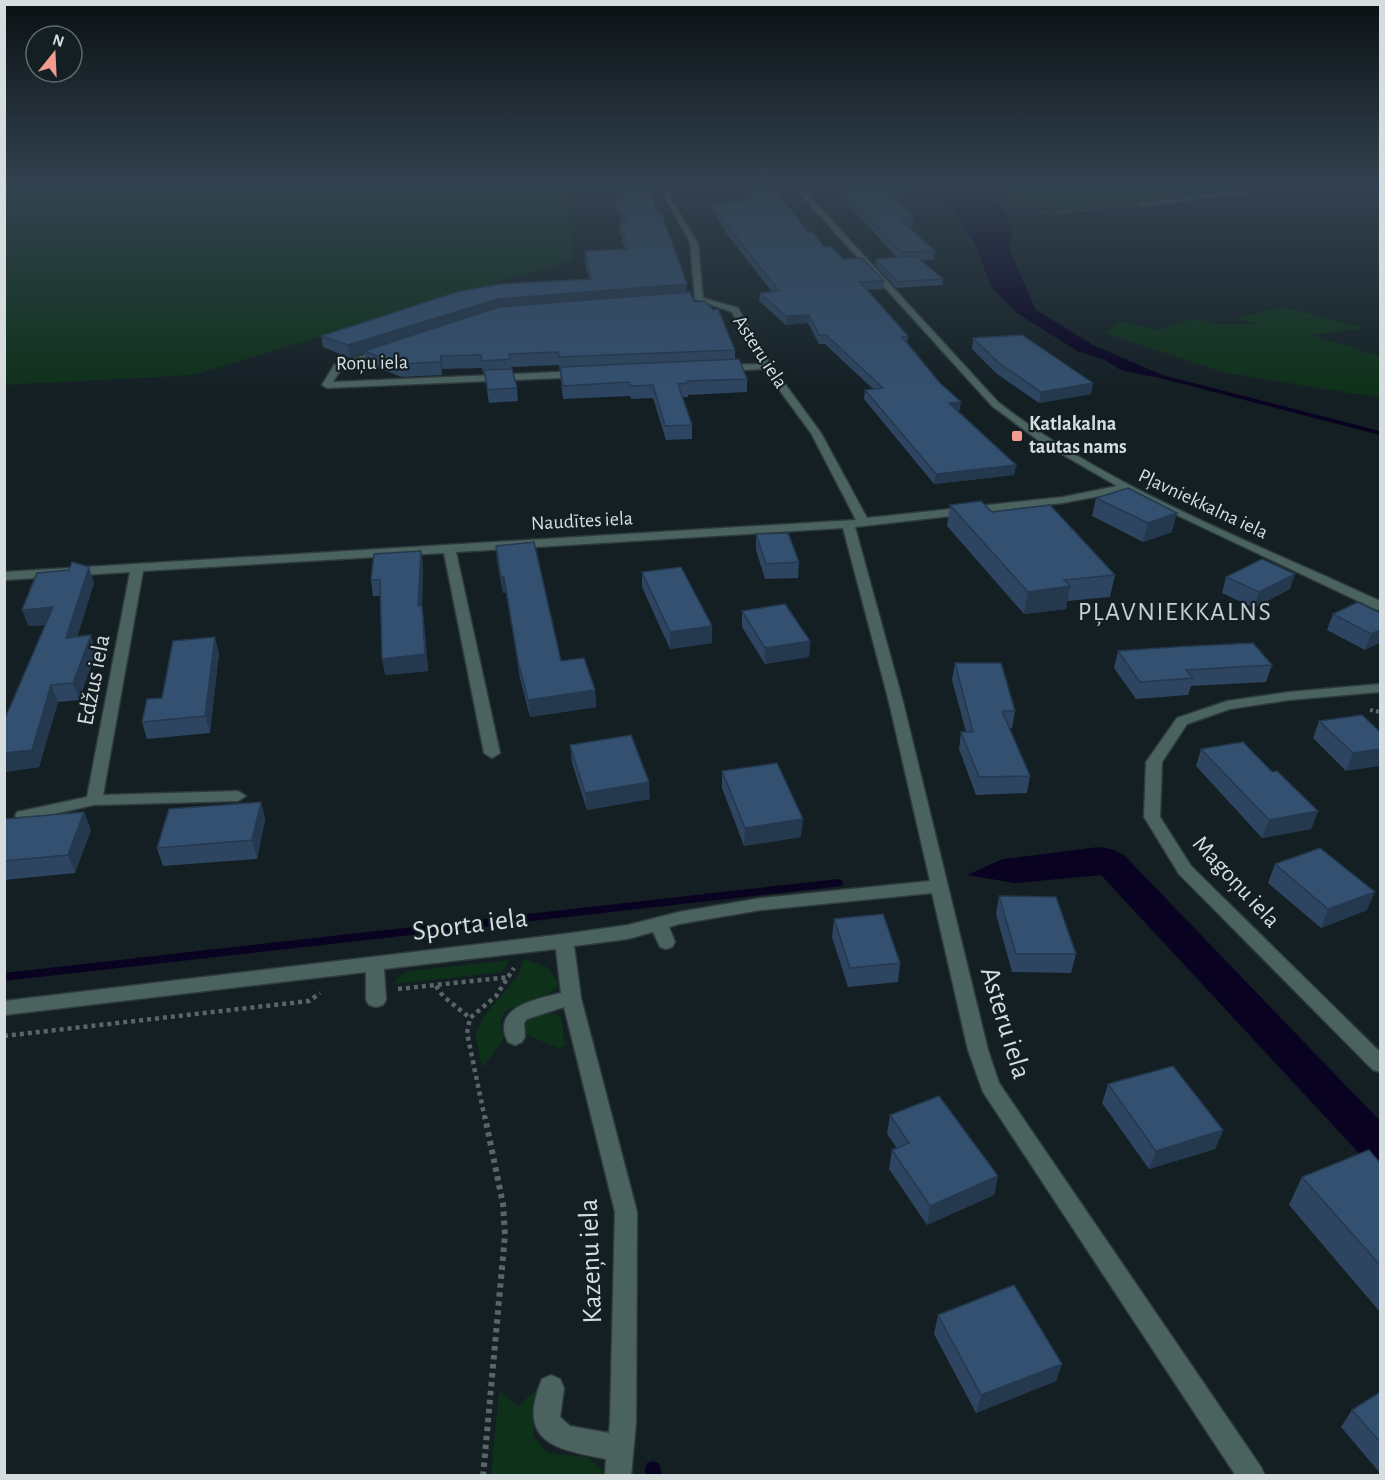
<svg xmlns="http://www.w3.org/2000/svg" width="1385" height="1480" font-family="'Alegreya Sans',sans-serif">
<style>
.green{fill:#0e3119}
.water{fill:#090321}
.lines{fill:none;stroke-linecap:round;stroke-linejoin:round}
.stream{fill:#090321;fill-rule:evenodd}
.minor-casing{stroke:#2e3a3d;stroke-width:3}
.path-far3{stroke:#5a6568;stroke-width:1.5;stroke-dasharray:1.5 1.5;stroke-linecap:butt}
.path-far2{stroke:#5a6568;stroke-width:4;stroke-dasharray:3 3;stroke-linecap:butt}
.path-far1{stroke:#5a6568;stroke-width:4.5;stroke-dasharray:4 4;stroke-linecap:butt}
.path{stroke:#5a6568;stroke-width:6;stroke-dasharray:4.5 4.5;stroke-linecap:butt}
.minor{fill:#4b635f;fill-rule:evenodd}
.wall{fill:#2d4560}
.shaded-wall{fill:#24384e}
.building{fill:#345070;stroke:#24384e;stroke-width:1.5}
.poi-dot{fill:#f59c91;stroke:#131f23;stroke-width:2}
.labels{text-anchor:middle;dominant-baseline:central;stroke-width:4.5;stroke-linejoin:round;paint-order:stroke}
.far-street-label{font-size:20px;fill:#d5dddf;stroke:#131f23}
.far-poi-label{font-size:20px;font-weight:bold;fill:#d5dddf;stroke:#131f23;text-anchor:start}
.street-label{font-size:24px;fill:#d5dddf;stroke:#131f23}
.neighbourhood-label{font-size:26px;letter-spacing:1.5px;fill:#c1d0d5;stroke:#131f23}
.near-street-label{font-size:28px;fill:#d5dddf;stroke:#131f23}
</style>
<rect width="100%" height="100%" fill="#131f23"/>
<path class="green" d="M 4,186 L 654,186 L 658,191 L 569,194 L 572,260 L 193,375 L 5,385 Z
M 1007,186 L 1273,186 L 1065,211 L 1016,202 Z
M 1283,307 L 1367,328 L 1311,335 L 1380,356 L 1380,398 L 1222,372 L 1105,333 L 1120,321 L 1155,330 L 1196,318 L 1215,324 L 1257,324 L 1235,318 Z
M 524,959 L 547,967 L 559,983 C 549,1001 523,1002 505,1011 L 500,1026 L 504,1039 L 482,1068 L 475,1034 L 485,1015 L 519,974 Z
M 510,960 L 502,972 L 394,984 L 400,976 L 408,971 Z
M 550,1013 L 561,1016 L 565,1046 L 558,1048 L 527,1035 L 524,1027 L 533,1015 Z
M 539,1387 L 533,1436 L 547,1453 L 588,1457 L 603,1471 L 601,1476 L 491,1476 L 499,1390 L 518,1406 Z"/>
<path class="water" d="M 944,186 L 986,186 L 986,192 C 1002,211 1018,222 1009,249 L 1036,310 L 1093,345 L 1162,375 L 1153,377 L 1121,370 L 1105,360 L 1077,351 L 1017,313 L 992,288 L 975,244 L 945,195 Z
M 1099,847 L 1111,849 L 1124,855 L 1380,1121 L 1380,1176 L 1101,875 L 1015,883 L 967,875 L 1003,859 Z"/>
<g class="lines">
<path class="stream" d="M 1158,374 L 1380,431 L 1380,435 L 1156,377 L 1156,375 Z
M 838,879 L 842,880 L 843,883 L 842,886 L 4,981 L 4,973 Z
M 653,1461 L 659,1463 L 662,1476 L 646,1476 L 645,1469 L 647,1463 Z"/>
<defs>
<path id="minor" d="M 793,186 L 800,186 L 998,402 C 1110,489 1253,542 1380,601 L 1380,610 L 1375,609 L 1126,491 L 1063,503 L 855,527 L 903,702 L 988,1050 L 999,1083 L 1261,1467 L 1265,1476 L 1236,1476 L 983,1092 L 968,1050 L 932,893 L 761,910 L 679,924 L 669,927 L 675,942 L 672,947 L 666,949 L 660,947 L 653,932 L 628,939 L 574,946 L 581,998 L 637,1212 L 636,1422 L 631,1476 L 605,1476 L 606,1459 C 555,1449 516,1443 542,1379 L 551,1375 L 560,1379 L 564,1388 L 560,1417 L 570,1426 L 609,1433 L 610,1422 L 615,1212 L 564,1007 L 527,1019 L 524,1023 L 525,1037 L 522,1042 L 515,1045 L 508,1042 C 490,1007 537,999 561,993 L 556,949 L 384,969 L 386,1000 L 383,1005 L 376,1007 L 369,1005 L 366,1000 L 366,972 L 4,1015 L 4,1001 L 564,934 L 628,925 L 679,912 L 761,898 L 930,881 L 889,702 L 843,528 L 456,552 L 500,753 L 492,758 L 484,753 L 444,553 L 143,571 L 103,795 L 238,791 L 246,796 L 238,801 L 94,805 L 23,821 L 17,820 L 15,816 L 17,812 L 87,797 L 130,572 L 4,580 L 4,572 L 856,520 L 811,433 L 764,369 L 721,371 L 716,368 L 721,365 L 761,364 L 732,312 L 695,299 L 690,243 L 663,193 L 667,193 L 698,243 L 703,298 L 738,308 L 771,365 L 821,433 L 867,518 L 1063,497 L 1117,486 L 1039,441 L 992,406 Z
M 1274,186 L 1297,186 L 1142,206 L 1139,204 Z
M 384,349 L 388,352 L 387,354 L 341,369 L 333,382 L 581,371 L 586,374 L 581,377 L 327,388 L 322,385 L 334,365 Z
M 1380,684 L 1380,692 L 1289,700 L 1230,709 L 1187,724 L 1162,762 L 1160,817 L 1191,866 L 1380,1052 L 1380,1072 L 1373,1070 L 1179,874 L 1144,817 L 1146,762 L 1177,718 L 1227,701 L 1289,692 Z"/>
</defs>
<use href="#minor" class="minor-casing"/>
<path class="path-far3" d="M 1035,212 L 1072,212 L 1126,205"/>
<path class="path-far2" d="M 1370,710 L 1380,712"/>
<path class="path-far1" d="M 436,986 L 443,996 L 470,1018
M 398,989 L 510,977
M 4,1036 L 309,1001 L 320,993
M 485,1119 L 467,1033 L 470,1018 L 496,996 L 514,968"/>
<path class="path" d="M 483,1476 L 505,1235 L 503,1204 L 485,1117"/>
<use href="#minor" class="minor"/>
</g>
<path class="wall" d="M 739,186 L 775,186 L 776,191 L 808,232 L 824,247 L 843,259 L 884,281 L 883,289 L 867,290 L 908,336 L 907,343 L 940,383 L 961,402 L 959,412 L 958,412 L 1016,465 L 1014,475 L 934,484 L 864,399 L 865,390 L 873,389 L 825,344 L 819,344 L 808,323 L 786,325 L 759,301 L 760,293 L 772,292 L 727,234 L 712,210 L 712,203 L 747,202 Z
M 832,186 L 911,186 L 910,190 L 896,201 L 913,217 L 912,226 L 908,226 L 935,251 L 934,260 L 921,260 L 943,279 L 943,285 L 896,288 L 875,265 L 876,259 L 897,258 Z
M 616,187 L 694,302 L 735,350 L 735,360 L 747,379 L 747,392 L 688,395 L 688,397 L 682,397 L 692,425 L 692,439 L 666,440 L 653,398 L 631,399 L 630,396 L 563,399 L 559,365 L 511,367 L 517,388 L 518,401 L 489,403 L 484,373 L 483,373 L 482,368 L 442,369 L 442,375 L 402,377 L 366,363 L 364,353 L 350,358 L 323,347 L 321,336 L 589,279 L 585,262 L 585,251 L 625,249 L 620,233 L 620,223 L 623,223 L 616,207 L 616,198 L 617,198 Z
M 973,338 L 1093,383 L 1091,394 L 1039,403 L 997,374 L 972,349 Z
M 1096,498 L 1172,532 L 1143,542 L 1092,516 Z
M 950,505 L 992,512 L 1115,575 L 1110,597 L 1067,601 L 1066,609 L 1024,614 L 947,526 Z
M 756,534 L 799,562 L 798,578 L 765,579 L 756,550 Z
M 496,546 L 561,661 L 595,690 L 596,707 L 530,717 L 520,678 L 506,593 L 503,593 L 497,561 Z
M 421,551 L 423,566 L 422,606 L 424,622 L 428,671 L 385,675 L 381,596 L 373,596 L 371,580 Z
M 642,572 L 712,643 L 670,649 L 642,587 Z
M 1226,577 L 1290,589 L 1254,608 L 1222,593 Z
M 94,583 L 77,637 L 96,652 L 79,700 L 58,702 L 39,767 L 4,772 L 4,721 L 46,625 L 28,626 Z
M 742,611 L 810,641 L 809,657 L 765,664 L 742,627 Z
M 1380,613 L 1365,650 L 1327,630 L 1333,614 Z
M 1118,651 L 1272,665 L 1266,682 L 1191,686 L 1188,695 L 1136,699 L 1114,668 Z
M 219,653 L 210,733 L 147,739 L 142,722 L 162,698 Z
M 955,663 L 1015,711 L 1012,728 L 1009,728 L 1030,776 L 1027,793 L 976,795 L 959,749 L 961,732 L 966,732 L 952,680 Z
M 1319,721 L 1380,732 L 1346,771 L 1313,738 Z
M 570,745 L 650,799 L 587,810 L 572,763 Z
M 1201,749 L 1272,772 L 1318,811 L 1311,829 L 1262,838 L 1196,766 Z
M 722,771 L 801,837 L 744,846 L 722,788 Z
M 261,802 L 265,820 L 257,859 L 163,866 L 157,848 Z
M 84,812 L 91,830 L 75,873 L 4,880 L 4,819 Z
M 1275,864 L 1367,910 L 1321,928 L 1268,883 Z
M 999,896 L 1076,954 L 1071,973 L 1012,972 L 996,914 Z
M 834,919 L 900,963 L 898,982 L 848,987 L 832,937 Z
M 1108,1084 L 1223,1130 L 1215,1149 L 1149,1169 L 1102,1103 Z
M 890,1115 L 998,1176 L 994,1195 L 927,1225 L 889,1169 L 892,1150 L 897,1148 L 887,1134 Z
M 1380,1163 L 1380,1312 L 1289,1205 L 1302,1177 Z
M 938,1315 L 1062,1364 L 1056,1381 L 976,1413 L 934,1334 Z
M 1380,1392 L 1380,1473 L 1341,1427 L 1352,1410 Z"/>
<path class="shaded-wall" d="M 905,186 L 911,186 L 910,190 L 891,204 L 892,196 Z
M 687,284 L 687,295 L 364,351 L 364,353 L 350,358 L 348,345 L 498,299 Z
M 809,315 L 808,323 L 786,325 L 786,316 Z
M 441,356 L 442,369 L 442,375 L 440,362 Z
M 1093,383 L 1091,394 L 1039,403 L 1041,392 Z
M 961,402 L 959,412 L 948,413 L 949,403 Z
M 1016,465 L 1014,475 L 934,484 L 936,474 Z
M 1177,513 L 1172,532 L 1143,542 L 1148,523 Z
M 421,551 L 423,566 L 421,623 L 418,606 Z
M 89,567 L 94,583 L 72,654 L 66,638 Z
M 1295,574 L 1290,589 L 1254,608 L 1259,592 Z
M 501,577 L 504,577 L 506,593 L 503,593 Z
M 1070,586 L 1066,609 L 1024,614 L 1028,592 Z
M 422,606 L 424,622 L 428,671 L 385,675 L 382,659 Z
M 53,607 L 59,623 L 28,626 L 22,610 Z
M 712,626 L 712,643 L 670,649 L 670,632 Z
M 1380,630 L 1380,643 L 1365,650 L 1371,634 Z
M 91,635 L 96,652 L 79,700 L 73,683 Z
M 215,637 L 219,653 L 210,733 L 205,716 Z
M 810,641 L 809,657 L 765,664 L 765,648 Z
M 51,685 L 58,702 L 39,767 L 4,772 L 4,753 Z
M 595,690 L 596,707 L 530,717 L 528,700 Z
M 1380,749 L 1380,766 L 1346,771 L 1353,753 Z
M 649,782 L 650,799 L 587,810 L 585,793 Z
M 261,802 L 265,820 L 257,859 L 252,840 Z
M 1318,811 L 1311,829 L 1262,838 L 1269,820 Z
M 84,812 L 91,830 L 75,873 L 68,855 Z
M 803,819 L 801,837 L 744,846 L 745,828 Z
M 1375,892 L 1367,910 L 1321,928 L 1328,909 Z
M 1223,1130 L 1215,1149 L 1149,1169 L 1156,1151 Z
M 998,1176 L 994,1195 L 927,1225 L 930,1206 Z
M 1062,1364 L 1056,1381 L 976,1413 L 981,1395 Z"/>
<path class="building" d="M 647,186 L 658,213 L 661,212 L 687,284 L 498,299 L 348,345 L 321,336 L 457,292 L 500,284 L 591,279 L 585,251 L 628,249 L 620,223 L 626,223 L 616,198 L 620,198 L 616,187 Z
M 743,186 L 775,186 L 776,187 L 773,187 L 808,232 L 813,232 L 824,247 L 831,246 L 843,259 L 862,258 L 884,281 L 860,282 L 908,336 L 902,337 L 940,383 L 961,402 L 949,403 L 1016,465 L 936,474 L 865,390 L 883,388 L 826,335 L 819,335 L 809,315 L 786,316 L 760,293 L 779,291 L 727,226 L 712,203 L 751,201 Z
M 840,186 L 905,186 L 892,196 L 913,217 L 899,218 L 935,251 L 901,252 Z
M 916,256 L 943,279 L 897,282 L 876,259 Z
M 690,292 L 694,302 L 705,301 L 713,310 L 718,309 L 735,350 L 559,357 L 558,352 L 509,354 L 510,359 L 482,361 L 481,355 L 441,356 L 440,362 L 400,364 L 364,351 L 499,307 Z
M 1022,335 L 1093,383 L 1041,392 L 999,363 L 973,338 Z
M 739,359 L 747,379 L 687,381 L 688,383 L 678,384 L 692,425 L 665,426 L 653,385 L 630,386 L 629,382 L 563,386 L 560,367 Z
M 512,369 L 517,388 L 488,390 L 484,370 Z
M 1128,488 L 1177,513 L 1148,523 L 1096,498 Z
M 981,501 L 992,512 L 1050,505 L 1115,575 L 1064,580 L 1070,586 L 1028,592 L 950,505 Z
M 788,533 L 799,562 L 766,564 L 756,534 Z
M 534,542 L 561,661 L 584,658 L 595,690 L 528,700 L 518,661 L 504,577 L 501,577 L 496,546 Z
M 421,551 L 418,606 L 422,606 L 425,654 L 382,659 L 380,580 L 371,580 L 374,554 Z
M 1262,559 L 1295,574 L 1259,592 L 1226,577 Z
M 72,562 L 89,567 L 66,638 L 91,635 L 73,683 L 51,685 L 32,750 L 4,753 L 4,721 L 53,607 L 22,610 L 37,573 L 69,570 Z
M 681,567 L 712,626 L 670,632 L 642,572 Z
M 1358,602 L 1380,613 L 1380,630 L 1371,634 L 1333,614 Z
M 785,604 L 810,641 L 765,648 L 742,611 Z
M 215,637 L 205,716 L 142,722 L 147,699 L 162,698 L 173,641 Z
M 1253,643 L 1272,665 L 1186,670 L 1193,678 L 1140,682 L 1118,651 L 1174,647 Z
M 955,663 L 1001,663 L 1015,711 L 1002,711 L 1030,776 L 979,777 L 961,732 L 973,732 Z
M 1362,715 L 1380,732 L 1380,749 L 1353,753 L 1319,721 Z
M 631,735 L 649,782 L 585,793 L 570,745 Z
M 1243,742 L 1272,772 L 1277,771 L 1318,811 L 1269,820 L 1201,749 Z
M 777,763 L 803,819 L 745,828 L 722,771 Z
M 261,802 L 252,840 L 157,848 L 169,809 Z
M 84,812 L 68,855 L 4,861 L 4,819 Z
M 1320,848 L 1375,892 L 1328,909 L 1275,864 Z
M 999,896 L 1056,897 L 1076,954 L 1016,954 Z
M 883,914 L 900,963 L 850,968 L 834,919 Z
M 1173,1066 L 1223,1130 L 1156,1151 L 1108,1084 Z
M 939,1096 L 998,1176 L 930,1206 L 892,1150 L 909,1143 L 890,1115 Z
M 1369,1150 L 1380,1163 L 1380,1265 L 1302,1177 Z
M 1014,1285 L 1062,1364 L 981,1395 L 938,1315 Z
M 1380,1392 L 1380,1442 L 1352,1410 Z"/>
<linearGradient id="sky" x2="0" y2="1"><stop stop-color="#0a1113"/><stop offset="0.47" stop-color="#334250"/><stop offset="1" stop-color="#334250" stop-opacity="0"/></linearGradient>
<rect width="1385" height="394" fill="url(#sky)"/>
<rect class="poi-dot" x="1011" y="430" width="12" height="12" rx="3"/>
<g class="labels">
<g class="far-street-label">
<text transform="translate(760 352) rotate(57)">Asteru iela</text>
<text transform="translate(372 363) rotate(-1)">Roņu iela</text>
<text transform="translate(1203 504) rotate(25)">Pļavniekkalna iela</text>
<text transform="translate(582 521) rotate(-3)">Naudītes iela</text>
</g>
<g class="far-poi-label">
<text x="1029" y="424">Katlakalna<tspan x="1029" dy="23">tautas nams</tspan></text>
</g>
<g class="street-label">
<text transform="translate(94 680) rotate(-79)">Edžus iela</text>
<text transform="translate(1236 882) rotate(47)">Magoņu iela</text>
</g>
<g class="neighbourhood-label">
<text x="1175" y="612">PĻAVNIEKKALNS</text>
</g>
<g class="near-street-label">
<text transform="translate(470 925) rotate(-7)">Sporta iela</text>
<text transform="translate(1005 1023) rotate(73)">Asteru iela</text>
<text transform="translate(591 1261) rotate(-92)">Kazeņu iela</text>
</g>
</g>
<rect width="1385" height="1480" fill="none" stroke="#d5dddf" stroke-width="12"/>
<g transform="translate(54 54) rotate(18)"><circle r="28" fill="#131f23" stroke="#616b6e" stroke-width="1.5"/>
<path d="M0-4.5L10 22L0 15L-10 22Z" fill="#f59c91"/>
<text y="-9" font-size="16" font-weight="bold" text-anchor="middle" fill="#d5dddf">N</text>
</g>
</svg>
